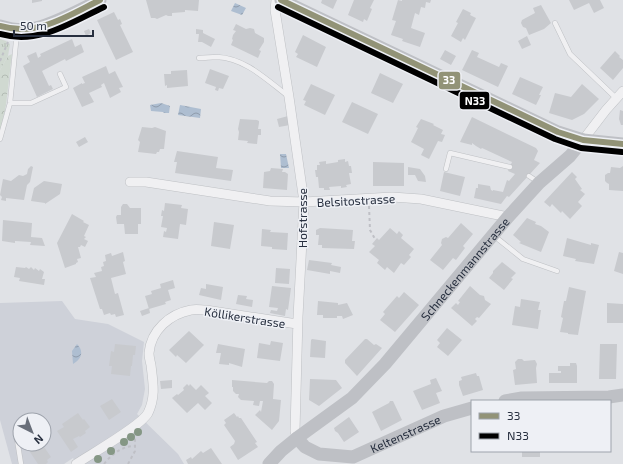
<svg xmlns="http://www.w3.org/2000/svg" width="623" height="464" font-family="'Exo 2',sans-serif">
<style>
.built{fill:#ced1d9;fill-rule:evenodd}
.grass{fill:url(#grass-tufts)}
.forest{fill:url(#forest-crowns)}
.water{fill:url(#water-waves)}
.building{fill:#c8cace}
.lines{fill:none;stroke-linecap:round;stroke-linejoin:round}
.service-casing{stroke:#bec0c4;stroke-width:5.5}
.minor-casing{stroke:#bec0c4;stroke-width:10}
.path{stroke:#bfc0c6;stroke-width:2;stroke-dasharray:3 3;stroke-linecap:butt}
.service{stroke:#f0f0f2;stroke-width:4.5}
.minor{stroke:#f0f0f2;stroke-width:9}
.secondary{stroke:#bec0c5;stroke-width:13}
.bus-1-casing{stroke:#eef0f5;stroke-width:9}
.bus-2-casing{stroke:#eef0f5;stroke-width:9}
.bus-1{stroke:#929377;stroke-width:6}
.bus-2{stroke:#000;stroke-width:6}
.tree{fill:#859785}
.labels{text-anchor:middle;dominant-baseline:central;stroke-width:3;stroke-linejoin:round;paint-order:stroke}
.street-label{font-size:12px;fill:#272f3f;stroke:#eef0f5}
.line-badge{stroke:#eef0f5;stroke-width:1.5}
.badge-label{font-size:11px;text-anchor:middle;font-weight:bold;fill:#fff}
</style>
<defs>
<pattern id="grass-tufts" width="24" height="20" patternUnits="userSpaceOnUse"><rect width="24" height="20" fill="#d0d9d1"/><path d="M3 7l-1-3M5 7V3M7 7l1-3M15 17l-1-3M17 17v-4M19 17l1-3" fill="none" stroke="#b3bbb4"/></pattern>
<pattern id="forest-crowns" width="20" height="18" patternUnits="userSpaceOnUse"><rect width="20" height="18" fill="#d0d9d1"/><path d="M2 6a3 3 0 1 1 6 0M12 15a3 3 0 1 1 6 0" fill="none" stroke="#b3bbb4"/></pattern>
<pattern id="water-waves" width="16" height="10" patternUnits="userSpaceOnUse"><rect width="16" height="10" fill="#aebed1"/><path d="M0 5q4-4 8 0t8 0" fill="none" stroke="#8e9bab"/></pattern>
</defs>
<rect width="100%" height="100%" fill="#e0e2e6"/>
<path class="built" d="M 62,301 L 75,319 L 108,324 L 144,342 L 142,361 L 145,389 L 142,405 L 137,414 L 178,454 L 184,464 L 77,464 L 73,458 L 64,464 L 12,464 L 0,420 L 0,303 ZM 20,420 L 44,420 L 44,444 L 20,444 Z"/>
<path class="grass" d="M 0,39 L 6,41 L 10,44 L 8,56 L 0,70 Z"/>
<path class="forest" d="M 12,54 L 6,105 L 0,133 L 0,70 L 8,56 Z"/>
<path class="water" d="M 235,3 L 246,8 L 242,15 L 231,11 Z
M 161,103 L 170,106 L 169,113 L 164,113 L 163,112 L 151,111 L 150,105 Z
M 180,105 L 201,109 L 200,118 L 178,115 Z
M 280,154 L 286,154 L 289,168 L 281,168 Z
M 77,344 C 84,351 82,359 73,364 L 72,351 Z"/>
<path class="building" d="M 32,0 L 42,0 L 42,1 L 32,3 Z
M 146,0 L 199,0 L 198,11 L 185,10 L 185,12 L 172,13 L 172,16 L 168,16 L 166,15 L 157,19 L 155,18 L 151,18 Z
M 322,0 L 337,0 L 333,9 L 321,3 Z
M 354,0 L 374,0 L 370,8 L 372,9 L 367,21 L 364,19 L 363,22 L 348,15 Z
M 398,0 L 402,1 L 402,0 L 431,0 L 430,3 L 426,2 L 425,8 L 421,7 L 419,15 L 415,13 L 411,28 L 425,33 L 420,47 L 402,41 L 403,39 L 391,35 L 396,21 L 392,20 Z
M 569,0 L 600,0 L 604,8 L 594,13 L 589,3 L 574,10 Z
M 541,5 L 551,23 L 544,29 L 529,35 L 526,28 L 523,27 L 521,23 L 522,20 L 535,13 L 533,8 Z
M 463,9 L 471,13 L 470,15 L 476,18 L 465,40 L 463,38 L 461,42 L 451,36 L 458,23 L 456,22 Z
M 114,12 L 118,20 L 120,19 L 122,24 L 120,25 L 133,52 L 116,60 L 97,20 Z
M 236,24 L 246,29 L 250,28 L 254,29 L 255,33 L 264,38 L 264,42 L 259,50 L 261,51 L 258,58 L 231,45 L 233,40 L 232,39 L 233,35 L 236,31 L 233,30 Z
M 89,29 L 91,33 L 86,36 L 84,31 Z
M 196,29 L 203,30 L 203,33 L 215,39 L 211,47 L 202,42 L 198,42 L 199,34 L 196,34 Z
M 303,35 L 326,47 L 317,67 L 296,57 L 298,54 L 295,52 Z
M 527,36 L 531,45 L 522,49 L 518,41 Z
M 72,39 L 75,47 L 81,44 L 84,52 L 66,61 L 65,59 L 42,71 L 49,86 L 51,85 L 53,89 L 37,97 L 23,66 L 30,62 L 27,56 L 36,52 L 38,58 L 41,56 L 40,54 Z
M 445,50 L 456,56 L 451,65 L 440,59 Z
M 472,50 L 479,53 L 477,57 L 499,67 L 501,63 L 508,66 L 498,87 L 462,70 Z
M 615,51 L 620,56 L 619,57 L 623,60 L 623,68 L 613,80 L 600,68 Z
M 106,66 L 109,74 L 115,71 L 123,87 L 119,88 L 121,92 L 110,98 L 104,83 L 101,85 L 102,87 L 89,93 L 94,102 L 82,107 L 73,88 L 82,83 L 82,84 L 85,83 L 82,77 Z
M 210,69 L 229,76 L 223,89 L 219,88 L 218,91 L 215,90 L 216,87 L 205,83 Z
M 187,70 L 188,86 L 167,88 L 167,85 L 165,86 L 164,74 L 171,74 L 171,71 Z
M 380,73 L 403,84 L 393,103 L 371,93 Z
M 520,77 L 543,87 L 539,95 L 541,95 L 536,105 L 512,94 Z
M 311,84 L 335,95 L 325,115 L 304,105 L 306,101 L 303,100 Z
M 582,84 L 599,99 L 584,114 L 572,120 L 549,113 L 555,93 L 571,97 Z
M 352,102 L 378,114 L 368,134 L 342,122 Z
M 620,110 L 623,111 L 623,125 L 621,125 L 619,119 Z
M 288,116 L 290,125 L 279,127 L 277,119 Z
M 472,117 L 536,148 L 538,151 L 534,160 L 540,163 L 509,197 L 507,196 L 501,204 L 474,198 L 476,188 L 478,188 L 478,184 L 490,186 L 491,190 L 493,191 L 493,190 L 503,192 L 507,180 L 509,181 L 515,174 L 508,171 L 512,162 L 482,148 L 481,149 L 476,146 L 472,143 L 472,145 L 460,142 Z
M 240,119 L 257,120 L 259,121 L 259,123 L 258,129 L 261,129 L 261,135 L 258,135 L 257,144 L 247,143 L 248,141 L 238,140 L 239,132 L 238,129 Z
M 421,119 L 434,124 L 433,125 L 443,130 L 441,134 L 445,135 L 442,142 L 438,141 L 429,159 L 421,155 L 424,149 L 411,142 L 418,128 L 416,127 Z
M 142,127 L 152,128 L 155,127 L 166,131 L 164,149 L 160,149 L 159,152 L 157,152 L 156,154 L 138,152 L 140,142 L 138,140 Z
M 85,137 L 88,142 L 79,147 L 76,142 Z
M 177,151 L 218,157 L 216,168 L 233,170 L 231,181 L 175,173 L 177,162 L 174,162 Z
M 345,159 L 345,162 L 348,161 L 349,166 L 351,166 L 352,173 L 349,173 L 351,184 L 346,185 L 347,187 L 341,188 L 341,186 L 329,187 L 330,190 L 324,190 L 324,188 L 319,188 L 318,177 L 316,177 L 315,170 L 317,170 L 317,165 L 320,165 L 319,162 L 326,161 L 326,164 L 338,162 L 338,160 Z
M 373,162 L 404,163 L 404,186 L 373,186 Z
M 31,166 L 33,167 L 30,182 L 27,185 L 24,200 L 6,198 L 6,201 L 1,200 L 2,197 L 0,195 L 3,179 L 11,181 L 19,175 L 23,176 L 27,174 L 28,169 Z
M 623,166 L 623,191 L 609,190 L 609,184 L 607,183 L 605,181 L 605,175 L 608,173 L 610,173 L 611,167 L 620,168 Z
M 408,167 L 420,169 L 425,176 L 426,182 L 418,181 L 415,175 L 408,175 Z
M 271,168 L 283,169 L 282,172 L 285,172 L 288,174 L 287,190 L 263,188 L 264,172 L 270,171 Z
M 444,172 L 465,177 L 460,196 L 440,191 Z
M 572,172 L 577,177 L 575,179 L 582,189 L 580,190 L 585,194 L 578,202 L 582,206 L 570,219 L 562,211 L 561,213 L 552,204 L 550,207 L 544,202 Z
M 44,181 L 62,184 L 60,194 L 45,204 L 45,203 L 31,201 L 34,188 Z
M 165,203 L 182,205 L 181,208 L 188,209 L 186,225 L 180,224 L 178,239 L 163,237 L 164,231 L 166,232 L 167,228 L 161,227 L 163,216 L 161,216 L 162,210 L 164,211 Z
M 123,204 L 127,204 L 130,208 L 141,208 L 141,224 L 138,224 L 138,234 L 125,234 L 124,224 L 117,224 L 116,217 L 117,215 L 121,215 L 121,207 Z
M 72,214 L 84,221 L 83,222 L 89,225 L 84,236 L 86,237 L 84,239 L 88,241 L 85,247 L 81,245 L 80,247 L 78,247 L 81,258 L 77,259 L 78,262 L 76,263 L 76,264 L 65,268 L 57,243 Z
M 527,218 L 536,222 L 535,224 L 541,226 L 549,232 L 541,252 L 519,243 L 521,242 L 513,235 Z
M 3,220 L 32,223 L 31,237 L 42,238 L 45,246 L 30,245 L 31,242 L 15,241 L 15,243 L 2,241 Z
M 214,222 L 234,225 L 230,249 L 211,246 Z
M 461,223 L 473,234 L 463,246 L 465,248 L 456,260 L 453,258 L 443,270 L 430,260 L 442,245 L 441,243 L 442,239 L 446,237 L 448,238 Z
M 320,228 L 353,230 L 352,241 L 355,241 L 354,249 L 322,248 L 322,245 L 318,245 L 319,235 L 316,235 L 316,230 Z
M 390,228 L 397,234 L 399,231 L 403,235 L 401,238 L 414,249 L 409,255 L 411,257 L 404,265 L 401,263 L 394,273 L 387,267 L 385,270 L 377,263 L 379,260 L 369,252 L 375,246 L 372,244 L 377,238 L 379,240 Z
M 262,229 L 271,230 L 270,232 L 288,233 L 287,250 L 272,249 L 272,247 L 261,246 Z
M 567,238 L 591,245 L 591,243 L 599,245 L 594,264 L 575,261 L 576,259 L 563,256 Z
M 123,252 L 125,261 L 123,262 L 126,274 L 111,278 L 115,294 L 118,293 L 124,315 L 116,317 L 115,314 L 111,315 L 110,313 L 104,315 L 102,309 L 100,309 L 90,278 L 96,277 L 94,273 L 102,271 L 101,267 L 104,266 L 103,262 L 106,261 L 105,255 L 111,253 L 112,256 Z
M 619,252 L 623,253 L 623,274 L 614,271 Z
M 309,260 L 332,263 L 331,265 L 341,267 L 340,273 L 330,271 L 330,274 L 307,270 Z
M 502,262 L 516,273 L 511,278 L 513,279 L 504,290 L 489,278 L 493,273 L 493,271 Z
M 16,267 L 25,268 L 26,267 L 29,269 L 31,267 L 34,270 L 35,268 L 39,271 L 40,269 L 44,272 L 42,279 L 45,279 L 44,285 L 19,281 L 20,278 L 14,277 Z
M 276,268 L 290,269 L 289,284 L 275,283 Z
M 173,280 L 175,288 L 168,290 L 171,300 L 165,302 L 166,304 L 149,309 L 145,296 L 152,294 L 151,291 L 161,288 L 160,284 Z
M 206,284 L 223,287 L 221,300 L 199,295 L 201,288 L 206,289 Z
M 272,286 L 291,288 L 288,310 L 286,309 L 285,316 L 270,313 L 271,310 L 277,311 L 278,308 L 269,307 Z
M 470,286 L 480,295 L 484,296 L 485,300 L 491,304 L 479,318 L 477,317 L 475,319 L 477,321 L 472,326 L 451,308 L 456,303 L 458,305 L 460,302 L 458,301 Z
M 569,287 L 586,291 L 578,335 L 568,334 L 568,333 L 560,332 L 563,318 L 561,317 L 564,301 L 566,301 Z
M 404,292 L 419,305 L 395,332 L 380,320 L 385,314 L 383,312 L 397,296 L 399,298 Z
M 238,295 L 247,296 L 246,299 L 253,300 L 252,307 L 236,304 Z
M 521,299 L 540,302 L 538,310 L 541,310 L 538,329 L 512,325 L 515,306 L 520,307 Z
M 318,301 L 338,303 L 338,305 L 347,303 L 353,315 L 343,319 L 342,316 L 337,316 L 337,318 L 323,318 L 323,315 L 317,315 Z
M 607,303 L 623,304 L 623,323 L 607,323 Z
M 149,308 L 150,313 L 142,316 L 140,311 Z
M 447,328 L 462,340 L 448,356 L 437,347 L 440,343 L 437,340 Z
M 189,331 L 204,345 L 186,363 L 177,355 L 176,357 L 169,350 Z
M 312,339 L 326,341 L 325,358 L 310,357 L 311,340 Z
M 365,339 L 367,339 L 374,345 L 376,344 L 382,348 L 357,376 L 345,363 L 345,360 Z
M 271,341 L 283,343 L 280,361 L 257,358 L 259,343 L 270,345 Z
M 115,344 L 136,346 L 135,355 L 133,355 L 132,366 L 131,366 L 130,376 L 111,374 L 112,366 L 109,366 L 111,351 L 114,352 Z
M 218,344 L 245,349 L 242,367 L 229,363 L 229,365 L 219,364 L 221,353 L 216,353 Z
M 600,344 L 617,344 L 616,379 L 599,379 Z
M 518,359 L 522,359 L 524,361 L 535,360 L 537,364 L 536,368 L 537,383 L 515,385 L 513,370 L 516,369 L 515,362 Z
M 570,363 L 576,363 L 577,366 L 577,383 L 549,383 L 549,373 L 561,373 L 561,371 L 558,371 L 558,366 L 570,366 Z
M 476,373 L 477,376 L 479,376 L 483,390 L 463,396 L 459,385 L 459,381 L 462,380 L 461,377 Z
M 436,378 L 442,391 L 436,393 L 440,403 L 422,410 L 413,391 L 431,384 L 430,380 Z
M 310,379 L 336,380 L 342,388 L 319,406 L 309,400 Z
M 172,380 L 172,388 L 161,389 L 160,381 Z
M 232,380 L 267,383 L 269,381 L 272,381 L 274,384 L 273,399 L 281,400 L 279,421 L 272,430 L 255,415 L 260,410 L 261,412 L 263,401 L 260,401 L 259,406 L 253,405 L 254,401 L 241,400 L 238,397 L 239,394 L 236,394 L 233,391 L 233,387 L 232,387 Z
M 187,384 L 189,386 L 190,384 L 196,390 L 201,385 L 209,393 L 205,396 L 212,403 L 205,410 L 198,403 L 187,413 L 172,398 L 177,394 L 178,395 L 184,390 L 183,388 Z
M 112,399 L 121,412 L 109,420 L 100,406 Z
M 390,401 L 393,401 L 402,420 L 381,431 L 372,412 L 389,403 Z
M 78,413 L 83,420 L 84,419 L 90,427 L 85,431 L 86,433 L 80,437 L 79,436 L 73,439 L 78,447 L 71,452 L 57,431 L 64,427 L 62,424 Z
M 234,413 L 237,417 L 238,416 L 239,418 L 241,418 L 257,442 L 255,443 L 258,447 L 238,460 L 230,447 L 234,444 L 235,441 L 224,425 L 226,423 L 224,420 Z
M 349,417 L 359,432 L 344,442 L 338,433 L 335,431 L 334,428 Z
M 42,444 L 51,457 L 47,460 L 48,462 L 46,464 L 38,464 L 30,452 Z
M 211,448 L 222,464 L 188,464 L 186,460 L 191,457 L 192,459 L 201,451 L 203,453 Z
M 522,451 L 540,451 L 540,457 L 522,457 Z"/>
<g class="lines">
<defs>
<path id="service" d="M 555,23 L 570,54 L 616,98
M 199,58 C 205,58 211,57 217,57 C 245,58 267,80 288,96
M 10,103 L 31,103 L 66,87 L 60,74
M 0,139 L 10,103 L 17,32
M 446,169 L 450,153 L 510,167
M 529,176 L 538,182
M 493,235 L 523,259 L 557,271
M 20,427 L 16,433 L 21,464"/>
<path id="minor" d="M 276,0 L 275,10 L 289,97 L 304,202 L 298,317 L 295,431 L 297,438
M 583,140 L 606,110 L 623,91
M 130,182 L 146,182 L 270,201 L 304,202 L 392,197 L 421,199 L 508,217
M 76,464 C 91,454 141,426 148,413 C 156,396 153,383 151,365 C 150,361 149,357 149,353 C 151,330 170,314 191,310 C 196,309 201,310 206,310 L 297,324"/>
</defs>
<use href="#service" class="service-casing"/>
<use href="#minor" class="minor-casing"/>
<path class="path" d="M 0,61 L 8,42
M 369,206 L 370,230 L 375,239
M 104,464 C 112,454 122,446 135,446
M 128,464 L 135,451 L 135,438"/>
<use href="#service" class="service"/>
<use href="#minor" class="minor"/>
<g class="secondary">
<path d="M 281,0 L 558,132 L 583,140 L 623,144"/>
<path d="M 0,26 C 10,29 21,31 31,29 C 51,26 81,9 100,0"/>
<path d="M 505,401 L 522,398 L 609,397 L 623,395"/>
<path id="s1" d="M 297,438 L 305,447 L 319,454 L 353,457 L 444,416 L 472,408"/>
<path id="s2" d="M 269,464 L 281,451 L 297,438 L 352,398 L 385,364 L 508,217 L 539,183 L 570,156 L 583,140"/>
</g>
<defs>
<path id="bus-1" d="M 281,0 L 558,132 L 583,140 L 623,144
M 0,26 C 37,37 68,16 100,0"/>
<path id="bus-2" d="M 278,7 L 555,139 L 581,148 L 622,152
M 0,34 C 39,45 70,23 104,7"/>
</defs>
<use href="#bus-1" class="bus-1-casing"/>
<use href="#bus-2" class="bus-2-casing"/>
<use href="#bus-1" class="bus-1"/>
<use href="#bus-2" class="bus-2"/>
</g>
<g class="tree">
<circle cx="138" cy="432" r="4"/>
<circle cx="131" cy="437" r="4"/>
<circle cx="124" cy="442" r="4"/>
<circle cx="111" cy="451" r="4"/>
<circle cx="98" cy="459" r="4"/>
</g>
<g class="labels">
<g class="street-label">
<text transform="translate(356 200) rotate(-3)">Belsitostrasse</text>
<text transform="translate(302 218) rotate(-90)">Hofstrasse</text>
<text stroke="none"><textPath href="#s2" startOffset="278">Schneckenmannstrasse</textPath></text>
<text transform="translate(245 317) rotate(9)">Köllikerstrasse</text>
<text stroke="none"><textPath href="#s1" startOffset="119">Keltenstrasse</textPath></text>
</g>
</g>
<g class="line-badge">
<rect x="438" y="71" width="23" height="19" rx="4" fill="#929377"/>
<rect x="459" y="91" width="31" height="19" rx="4" fill="#000"/>
</g>
<g class="badge-label">
<text x="449" y="84">33</text>
<text x="475" y="105">N33</text>
</g>
<rect x="471" y="400" width="140" height="52" fill="#eef0f5" stroke="#9ea3ac"/>
<rect x="479" y="413" width="20" height="6" fill="#929377" stroke="#9ea3ac"/>
<text x="507" y="420" font-size="12" fill="#272f3f">33</text>
<rect x="479" y="433" width="20" height="6" fill="#000000" stroke="#9ea3ac"/>
<text x="507" y="440" font-size="12" fill="#272f3f">N33</text>
<g transform="translate(32 432) rotate(138)"><circle r="19" fill="#eef0f5" stroke="#9ea3ac"/>
<path d="M0-3L7 15L0 10L-7 15Z" fill="#686e79"/>
<text y="-6" font-size="11" font-weight="bold" text-anchor="middle" fill="#272f3f">N</text>
</g>
<path d="M14 30v6h79v-6" fill="none" stroke="#272f3f" stroke-width="2"/>
<text x="20" y="30" font-size="12" fill="#272f3f" stroke="#eef0f5" stroke-width="3" paint-order="stroke">50 m</text>
</svg>
